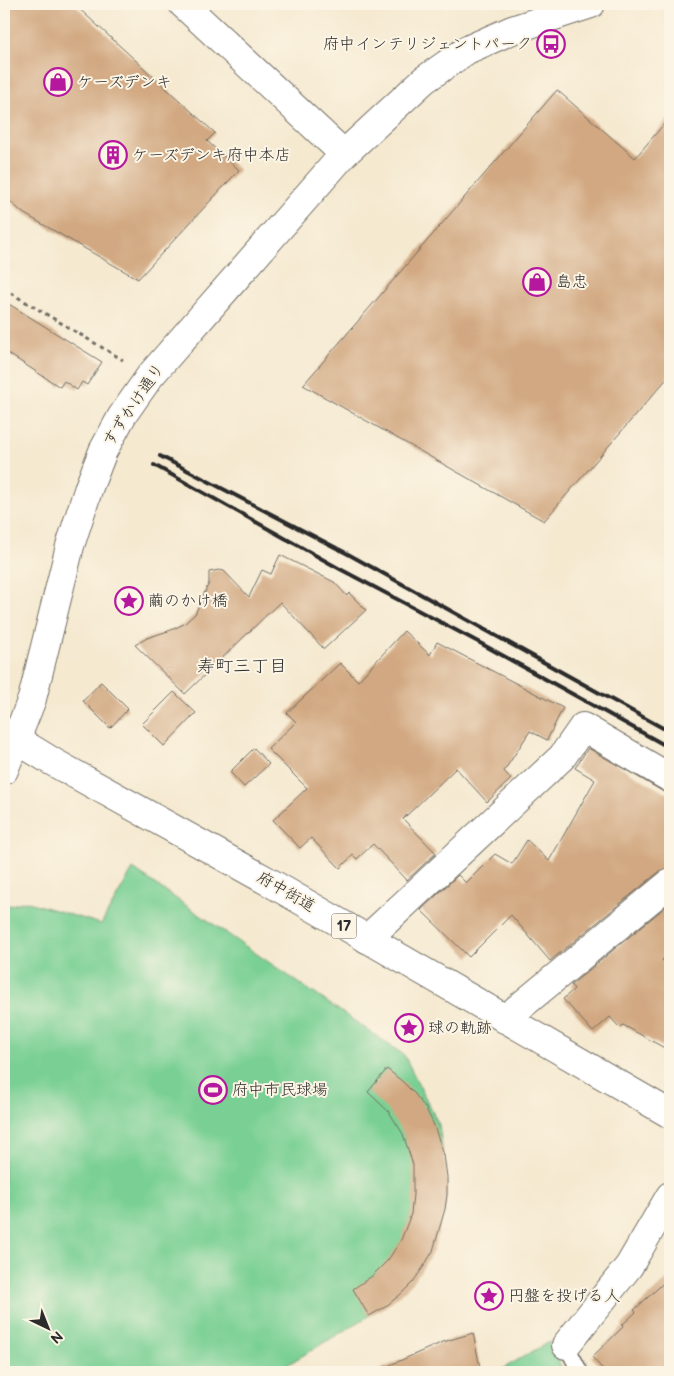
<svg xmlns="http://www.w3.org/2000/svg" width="674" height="1376" font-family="'Balsamiq Sans','Klee One',sans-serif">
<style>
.green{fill:#7ad094;stroke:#527e60}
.building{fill:#d1a881}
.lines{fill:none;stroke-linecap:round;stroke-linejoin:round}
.service-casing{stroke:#726e65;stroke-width:18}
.minor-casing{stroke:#726e65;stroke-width:30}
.tertiary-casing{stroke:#726e65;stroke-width:30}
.primary-casing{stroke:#726e65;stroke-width:30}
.path{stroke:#726e65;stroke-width:3;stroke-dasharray:4 4;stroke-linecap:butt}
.service{stroke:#fff;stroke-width:15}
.minor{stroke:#fff;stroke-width:28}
.tertiary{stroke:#fff;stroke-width:28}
.primary{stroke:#fff;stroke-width:28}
.rail{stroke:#2b2b2b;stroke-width:4}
.labels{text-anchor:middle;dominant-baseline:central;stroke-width:4;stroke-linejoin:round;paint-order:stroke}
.shield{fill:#fcf5e5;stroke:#6a6863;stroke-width:1}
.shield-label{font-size:15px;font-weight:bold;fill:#2b2b2b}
.poi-label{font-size:16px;fill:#2b2b2b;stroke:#fcf5e5;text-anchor:start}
.street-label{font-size:16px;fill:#2b2b2b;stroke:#fcf5e5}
.neighbourhood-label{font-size:18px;fill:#2b2b2b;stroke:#fcf5e5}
</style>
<rect width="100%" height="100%" fill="#fcf5e5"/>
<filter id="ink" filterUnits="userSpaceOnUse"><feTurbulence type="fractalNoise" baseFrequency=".02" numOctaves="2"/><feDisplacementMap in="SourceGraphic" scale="10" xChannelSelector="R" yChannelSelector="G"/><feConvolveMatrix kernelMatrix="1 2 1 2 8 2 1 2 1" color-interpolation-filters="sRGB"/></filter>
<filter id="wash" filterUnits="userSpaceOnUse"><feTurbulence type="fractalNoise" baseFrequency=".0096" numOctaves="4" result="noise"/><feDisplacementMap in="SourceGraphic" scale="20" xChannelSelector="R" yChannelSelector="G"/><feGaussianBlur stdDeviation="1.12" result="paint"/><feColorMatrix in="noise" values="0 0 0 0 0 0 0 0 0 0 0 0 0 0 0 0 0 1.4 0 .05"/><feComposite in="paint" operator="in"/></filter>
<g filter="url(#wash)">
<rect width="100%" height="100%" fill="#f5e9d0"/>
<path class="green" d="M 133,869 L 404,1055 L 439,1125 L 447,1184 L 403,1289 L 364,1319 L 275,1372 L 4,1372 L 4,907 L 25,901 L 101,924 Z
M 549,1342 L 564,1372 L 497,1372 Z"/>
<g id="blocks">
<path class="building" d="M 4,4 L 74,4 L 215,133 L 207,141 L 239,170 L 138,279 L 23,213 L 4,196 Z
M 557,90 L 635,158 L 670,117 L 670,375 L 544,521 L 303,385 Z
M 4,301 L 102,362 L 87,385 L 82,382 L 77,390 L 64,381 L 60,387 L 4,351 Z
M 280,555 L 334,582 L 347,596 L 349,593 L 366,610 L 324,649 L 280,602 L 185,694 L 135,645 L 147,638 L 171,630 L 184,624 L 195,614 L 209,583 L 209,572 L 219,570 L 224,571 L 249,597 L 262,570 L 271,574 Z
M 404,631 L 430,655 L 437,642 L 563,708 L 547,740 L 530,731 L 504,771 L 511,779 L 487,802 L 456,768 L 403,819 L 436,853 L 407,880 L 373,844 L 357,859 L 353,855 L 340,868 L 311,838 L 300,848 L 273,820 L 307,788 L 268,749 L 296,722 L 287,713 L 340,663 L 358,681 Z
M 101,682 L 128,709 L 110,728 L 83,701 Z
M 174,692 L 196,713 L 164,746 L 142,724 Z
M 254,748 L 269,764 L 244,787 L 230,772 Z
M 588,748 L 662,791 L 670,794 L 670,868 L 667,868 L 660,871 L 550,961 L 511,915 L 469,957 L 421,910 L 458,875 L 466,883 L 495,854 L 512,864 L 527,840 L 549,861 L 595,780 L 575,768 Z
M 670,903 L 670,953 L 662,960 L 670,968 L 670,1051 L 623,1025 L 620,1028 L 610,1017 L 593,1032 L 563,999 L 574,989 L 571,985 Z
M 387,1069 L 403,1082 L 415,1094 L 426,1109 L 433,1123 L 444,1155 L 447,1177 L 447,1195 L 445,1209 L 433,1251 L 424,1266 L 413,1282 L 401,1294 L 385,1307 L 369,1316 L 353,1289 L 372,1276 L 388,1260 L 401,1240 L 411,1214 L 413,1194 L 413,1165 L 403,1134 L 389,1112 L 368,1092 Z
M 670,1277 L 670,1372 L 605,1372 L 592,1357 L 623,1327 L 622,1325 L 636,1312 L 634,1310 Z
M 473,1333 L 481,1372 L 374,1372 L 443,1342 Z"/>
</g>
</g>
<g filter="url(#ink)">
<use href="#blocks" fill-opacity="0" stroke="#726e65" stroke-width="1"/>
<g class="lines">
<defs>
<path id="service" d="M 566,1345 L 580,1372"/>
<path id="minor" d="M 367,939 L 562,757 L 583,727 L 670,778
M 505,1019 L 670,883
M 566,1345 L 629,1266 L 670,1196"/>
<path id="tertiary" d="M 183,4 L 344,154
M 4,770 L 32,699 L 70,546 L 89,487 L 103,451 L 122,416 L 150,376 L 344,154 L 424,80 L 467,50 L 512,30 L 591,4"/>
<path id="primary" d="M 4,732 L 53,762 L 271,883 L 670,1114"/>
</defs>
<use href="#service" class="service-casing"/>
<use href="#minor" class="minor-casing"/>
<use href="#tertiary" class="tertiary-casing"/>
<use href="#primary" class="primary-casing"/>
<path class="path" d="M 4,289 L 123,360"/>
<use href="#service" class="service"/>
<use href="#minor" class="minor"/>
<use href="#tertiary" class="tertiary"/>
<use href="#primary" class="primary"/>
<path class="rail" d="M 160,456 L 348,554 L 670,732
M 154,465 L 340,569 L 480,643 L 670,748"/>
</g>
</g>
<defs>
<symbol id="bus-ring" viewBox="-11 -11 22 22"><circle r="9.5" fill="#fcf5e5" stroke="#b5179e" stroke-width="1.5"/><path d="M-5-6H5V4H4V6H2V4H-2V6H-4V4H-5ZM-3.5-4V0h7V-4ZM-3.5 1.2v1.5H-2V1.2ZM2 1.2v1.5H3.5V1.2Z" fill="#b5179e"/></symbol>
<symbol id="shop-ring" viewBox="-11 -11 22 22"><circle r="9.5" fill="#fcf5e5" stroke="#b5179e" stroke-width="1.5"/><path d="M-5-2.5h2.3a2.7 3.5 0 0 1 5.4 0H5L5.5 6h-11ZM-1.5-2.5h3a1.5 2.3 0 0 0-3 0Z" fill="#b5179e"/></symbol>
<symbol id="building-ring" viewBox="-11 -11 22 22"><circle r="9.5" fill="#fcf5e5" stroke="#b5179e" stroke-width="1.5"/><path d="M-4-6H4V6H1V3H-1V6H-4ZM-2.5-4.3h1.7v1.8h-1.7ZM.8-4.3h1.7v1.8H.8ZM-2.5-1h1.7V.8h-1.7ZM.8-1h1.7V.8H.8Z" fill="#b5179e"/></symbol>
<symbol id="sight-ring" viewBox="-11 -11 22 22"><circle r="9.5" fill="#fcf5e5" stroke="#b5179e" stroke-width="1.5"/><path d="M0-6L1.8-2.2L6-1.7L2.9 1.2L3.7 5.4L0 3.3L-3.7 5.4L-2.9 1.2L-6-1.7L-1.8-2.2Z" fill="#b5179e"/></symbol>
<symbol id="stadium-ring" viewBox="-11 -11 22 22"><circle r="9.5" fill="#fcf5e5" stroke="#b5179e" stroke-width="1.5"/><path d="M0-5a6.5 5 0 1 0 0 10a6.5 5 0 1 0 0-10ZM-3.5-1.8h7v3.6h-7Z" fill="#b5179e"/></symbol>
</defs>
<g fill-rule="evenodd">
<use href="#bus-ring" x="535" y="28" width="32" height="32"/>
<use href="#shop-ring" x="42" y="66" width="32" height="32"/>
<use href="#building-ring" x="97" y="139" width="32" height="32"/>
<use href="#shop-ring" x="521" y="266" width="32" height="32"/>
<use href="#sight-ring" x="113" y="585" width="32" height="32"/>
<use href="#sight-ring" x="393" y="1012" width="32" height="32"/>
<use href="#stadium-ring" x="197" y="1074" width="32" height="32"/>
<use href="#sight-ring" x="473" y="1280" width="32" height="32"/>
</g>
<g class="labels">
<rect class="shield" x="331.5" y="913.5" width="25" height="25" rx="4"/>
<g class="shield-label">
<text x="344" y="926">17</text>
</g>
<g class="poi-label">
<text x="532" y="44" text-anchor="end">府中インテリジェントパーク</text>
<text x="77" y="82">ケーズデンキ</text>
<text x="132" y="155">ケーズデンキ府中本店</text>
<text x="556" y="282">島忠</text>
<text x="148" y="601">繭のかけ橋</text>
<text x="428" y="1028">球の軌跡</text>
<text x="232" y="1090">府中市民球場</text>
<text x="508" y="1296">円盤を投げる人</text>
</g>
<g class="street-label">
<text transform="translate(134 405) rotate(-56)">すずかけ通り</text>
<text transform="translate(286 892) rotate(30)">府中街道</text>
</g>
<g class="neighbourhood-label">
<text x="242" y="666">寿町三丁目</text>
</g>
</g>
<rect width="674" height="1376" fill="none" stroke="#fcf5e5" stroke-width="20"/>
<g transform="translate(48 1328) rotate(137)" stroke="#fcf5e5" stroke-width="4" paint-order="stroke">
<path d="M0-4L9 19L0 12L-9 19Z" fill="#2b2b2b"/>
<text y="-8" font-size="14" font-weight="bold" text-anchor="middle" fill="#2b2b2b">N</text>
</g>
</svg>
